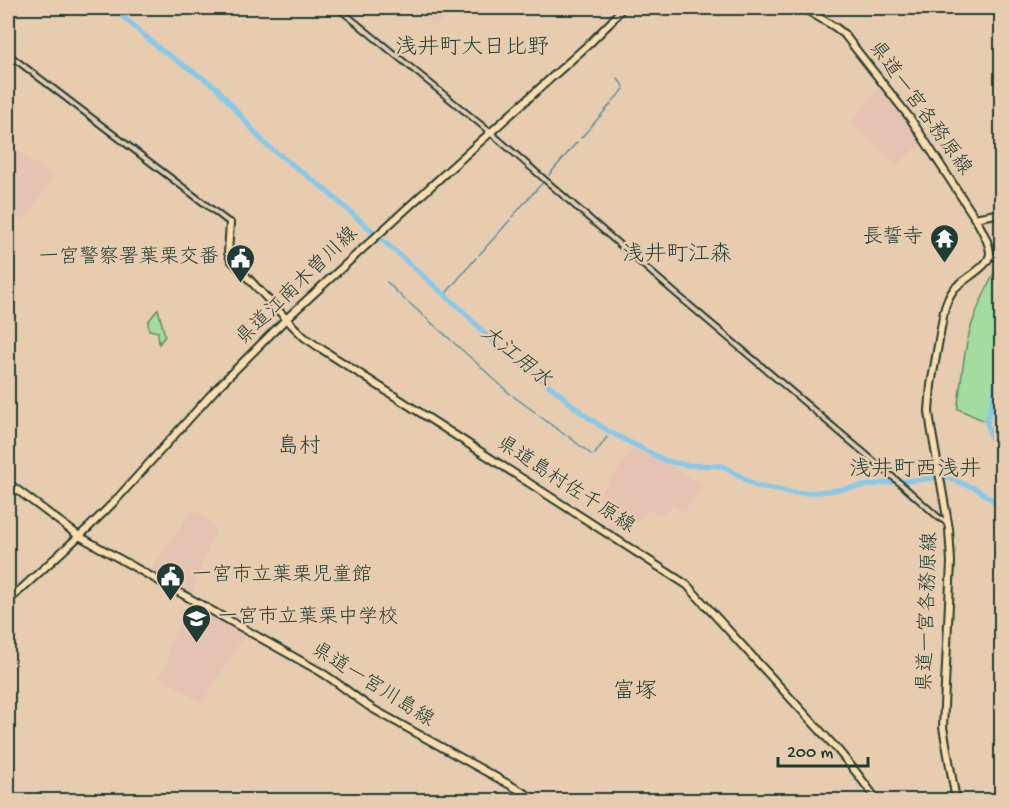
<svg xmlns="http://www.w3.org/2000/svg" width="1009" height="808" font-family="'Gochi Hand','Klee One',sans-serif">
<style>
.built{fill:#e6c2b3}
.green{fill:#a2dca1;stroke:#608c6a;stroke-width:1.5}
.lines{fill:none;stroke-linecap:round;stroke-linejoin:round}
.stream{stroke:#5e90a1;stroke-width:1.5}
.river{stroke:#88c8e9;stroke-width:5}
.minor-casing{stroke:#1f3d34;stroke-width:8}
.major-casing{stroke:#1f3d34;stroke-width:10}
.minor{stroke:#e8ccaf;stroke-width:4}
.major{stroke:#fcdcac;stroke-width:6}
.labels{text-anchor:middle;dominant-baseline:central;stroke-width:4.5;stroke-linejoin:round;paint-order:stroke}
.street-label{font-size:20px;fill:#1f3d34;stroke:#e8ccaf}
.poi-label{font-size:20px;fill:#1f3d34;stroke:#e8ccaf;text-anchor:end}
.water-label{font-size:21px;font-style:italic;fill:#24443d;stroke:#e8ccaf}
.quarter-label{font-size:22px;fill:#1f3d34;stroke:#e8ccaf}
</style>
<rect width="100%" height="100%" fill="#e8ccaf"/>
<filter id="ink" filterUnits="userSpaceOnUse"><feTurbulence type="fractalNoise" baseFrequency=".0167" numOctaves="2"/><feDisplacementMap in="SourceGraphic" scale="12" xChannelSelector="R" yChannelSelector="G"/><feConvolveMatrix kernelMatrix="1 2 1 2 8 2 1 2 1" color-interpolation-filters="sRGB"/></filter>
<g filter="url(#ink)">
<path class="built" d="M 410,8 L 451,8 L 435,27 Z
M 882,85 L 923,142 L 897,165 L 850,123 Z
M 8,144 L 54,177 L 24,221 L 8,209 Z
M 634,448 L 705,485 L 683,513 L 673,505 L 666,513 L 660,514 L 648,510 L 637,522 L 627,516 L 614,535 L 604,529 L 611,519 L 604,514 L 609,506 L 597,497 Z
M 194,509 L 216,527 L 193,589 L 189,595 L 149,573 L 181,525 Z
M 193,602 L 244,631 L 246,633 L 202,703 L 158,676 L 165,669 L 167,665 L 169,645 L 190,603 Z"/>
<path class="green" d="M 999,263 L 1002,265 L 1001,357 L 997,383 L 987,422 L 958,409 L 958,404 C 962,376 964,345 974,318 C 981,299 990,281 999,263 Z
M 158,309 L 165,336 L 159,344 L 158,332 L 149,330 L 148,322 Z"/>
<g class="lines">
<path class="stream" d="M 617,78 L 624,87
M 613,101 L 624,89
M 581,138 L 611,104
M 549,175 L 577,142
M 512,217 L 543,182
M 479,255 L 510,220
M 387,282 L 405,300
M 447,292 L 476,258
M 408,302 L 424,316
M 426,318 L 451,340
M 453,342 L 479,365
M 481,367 L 510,394
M 513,396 L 535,412
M 538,415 L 565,435
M 568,436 L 592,455
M 595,454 L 607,437
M 1000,800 L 1002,797"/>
<path class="river" d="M 113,8 L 160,49 L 216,87 L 265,144 L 322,187 L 462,310 L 495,344 L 555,390 L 582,413 L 608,431 L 666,461 L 687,465 L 723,466 L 756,486 L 794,493 L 806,493 L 829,491 L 884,483 L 945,477 L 977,489 L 1002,507
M 1002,360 L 987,423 L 1002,472"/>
<defs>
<path id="minor" d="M 338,8 L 490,132 L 674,292 L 901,484 L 938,517 L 948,523
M 8,54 L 230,223
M 990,253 L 1002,263"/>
<path id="major" d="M 803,8 L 835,27 L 844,34 L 910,118 L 977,221 C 982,230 989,242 990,252 C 991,266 963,279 954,289 C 949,296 946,303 944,311 L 931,385 L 929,411 L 931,427 L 949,529 L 951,562 L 943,727 L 956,800
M 974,218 L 1002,213
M 230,223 L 228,253 L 231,260 L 294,327 L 304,337 L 320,348 L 687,585 L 837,749 L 856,772 L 877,800
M 8,483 L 79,536 L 319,671 C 338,682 354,697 373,709 L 537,800
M 8,601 L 88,528 L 115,501 L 216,389 L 286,319 L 452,167 L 590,43 L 611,22 L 622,8"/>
</defs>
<use href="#minor" class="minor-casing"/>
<use href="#major" class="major-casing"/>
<use href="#minor" class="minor"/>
<use href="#major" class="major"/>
</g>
</g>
<defs>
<symbol id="temple-pin" viewBox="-11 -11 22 30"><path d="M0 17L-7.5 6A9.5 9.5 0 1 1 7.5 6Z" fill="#1f3d34" stroke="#e8ccaf"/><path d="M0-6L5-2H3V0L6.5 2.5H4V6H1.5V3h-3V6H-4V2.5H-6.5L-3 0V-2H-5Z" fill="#fff"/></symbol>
<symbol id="civic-pin" viewBox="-11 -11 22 30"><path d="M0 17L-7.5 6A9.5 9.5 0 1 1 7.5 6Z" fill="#1f3d34" stroke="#e8ccaf"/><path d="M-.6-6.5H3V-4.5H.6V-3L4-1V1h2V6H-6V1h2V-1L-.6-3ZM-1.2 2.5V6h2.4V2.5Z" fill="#fff"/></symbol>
<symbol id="school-pin" viewBox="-11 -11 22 30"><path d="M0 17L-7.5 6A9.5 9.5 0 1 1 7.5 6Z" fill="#1f3d34" stroke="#e8ccaf"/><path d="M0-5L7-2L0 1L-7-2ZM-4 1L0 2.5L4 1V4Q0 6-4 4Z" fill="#fff"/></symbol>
</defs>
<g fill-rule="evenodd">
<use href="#temple-pin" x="928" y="222" width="33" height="45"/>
<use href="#civic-pin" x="224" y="242" width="33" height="45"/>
<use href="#civic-pin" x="154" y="560" width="33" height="45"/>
<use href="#school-pin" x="180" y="602" width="33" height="45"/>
</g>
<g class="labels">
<g class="street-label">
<text transform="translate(919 109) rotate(54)">県道一宮各務原線</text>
<text transform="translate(298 287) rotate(-44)">県道江南木曽川線</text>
<text transform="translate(565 486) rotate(33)">県道島村佐千原線</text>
<text transform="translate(929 612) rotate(-88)">県道一宮各務原線</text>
<text transform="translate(372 686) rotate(32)">県道一宮川島線</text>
</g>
<g class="poi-label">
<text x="923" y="238">長誓寺</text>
<text x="219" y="258">一宮警察署葉栗交番</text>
<text x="192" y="576" text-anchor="start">一宮市立葉栗児童館</text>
<text x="218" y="618" text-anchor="start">一宮市立葉栗中学校</text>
</g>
<g class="water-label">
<text transform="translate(515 358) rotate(39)">大江用水</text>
</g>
<g class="quarter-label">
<text x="472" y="49">浅井町大日比野</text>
<text x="677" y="256">浅井町江森</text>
<text x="299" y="448">島村</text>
<text x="915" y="471">浅井町西浅井</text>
<text x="635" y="693">富塚</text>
</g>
</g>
<rect width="1009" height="808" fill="none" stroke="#e8ccaf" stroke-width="30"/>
<rect x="15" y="15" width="979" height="778" fill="none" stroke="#1f3d34" stroke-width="2" filter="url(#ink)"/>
<path d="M778 757v9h90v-9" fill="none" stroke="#1f3d34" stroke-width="3"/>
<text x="787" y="757" font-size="18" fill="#1f3d34" stroke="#e8ccaf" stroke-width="4.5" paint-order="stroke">200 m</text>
</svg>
